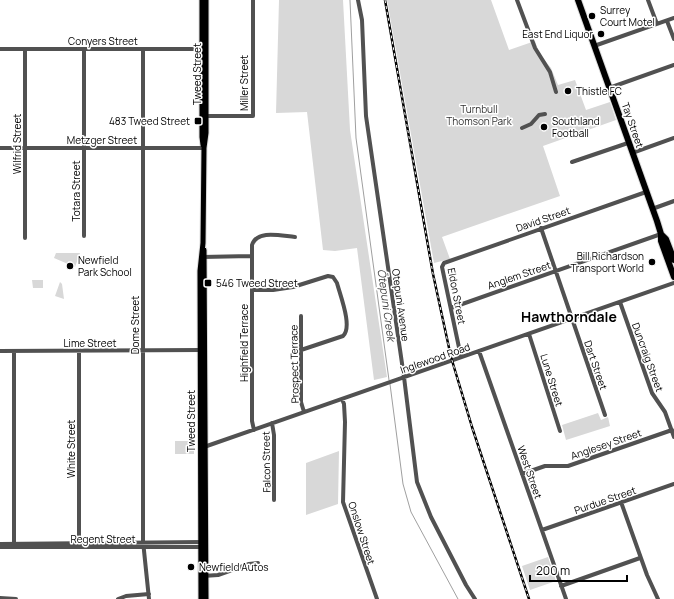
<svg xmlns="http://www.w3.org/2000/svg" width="674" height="599" font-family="Manrope,sans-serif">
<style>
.green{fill:#d8d8d8}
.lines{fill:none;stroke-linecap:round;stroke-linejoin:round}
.stream{stroke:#9f9f9f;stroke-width:1}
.major-casing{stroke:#dbdbdb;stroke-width:7}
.highway-casing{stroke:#dbdbdb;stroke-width:8}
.minor{stroke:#515151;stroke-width:4}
.major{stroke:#000;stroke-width:5}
.highway{stroke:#000;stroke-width:6}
.rail-casing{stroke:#000;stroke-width:2.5}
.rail{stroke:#fff;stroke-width:1;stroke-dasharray:3;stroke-linecap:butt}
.poi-dot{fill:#000;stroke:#fff;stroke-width:1.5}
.labels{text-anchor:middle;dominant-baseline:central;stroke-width:3;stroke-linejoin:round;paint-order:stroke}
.poi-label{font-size:10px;fill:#000;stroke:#fff;text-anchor:start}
.street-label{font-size:10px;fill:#000;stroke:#fff}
.park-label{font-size:10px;fill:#2f2f2f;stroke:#fff}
.water-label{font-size:11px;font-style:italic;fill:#404040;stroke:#fff}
.district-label{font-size:14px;font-weight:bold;fill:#000;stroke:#fff}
</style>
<rect width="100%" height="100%" fill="#fff"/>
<path class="green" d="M 279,0 L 343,0 L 350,130 L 387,377 L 374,380 L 357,248 L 335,251 L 323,250 L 307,112 L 276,113 Z
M 387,0 L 491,0 L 509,50 L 535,41 L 539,53 L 551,68 L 558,85 L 575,80 L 586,110 L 610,102 L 616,120 L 543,146 L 560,196 L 442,237 L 450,259 L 434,263 Z
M 56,253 L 80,253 L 75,267 L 54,258 Z
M 32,280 L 43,280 L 43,288 L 33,288 Z
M 60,282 L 62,284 L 64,299 L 55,296 Z
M 598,413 L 601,420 L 608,417 L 610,426 L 566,440 L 562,425 Z
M 175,441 L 194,441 L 194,454 L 175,454 Z
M 339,451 L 338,504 L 306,515 L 306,463 Z
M 548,557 L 556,581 L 530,590 L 522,566 Z"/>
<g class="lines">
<path class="stream" d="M 350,0 L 356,138 L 389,380
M 390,384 L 403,484 L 411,512 L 458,599"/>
<defs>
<path id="major" d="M 202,0 L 202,137 L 203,145
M 204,250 L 206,599
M 201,599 L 200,271 L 203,243 L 204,148 L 206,133 L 206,0"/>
<path id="highway" d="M 578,0 L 657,221 L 661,234 L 661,241 L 674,277
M 661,234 L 666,239 L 674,260"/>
</defs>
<use href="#major" class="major-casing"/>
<use href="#highway" class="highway-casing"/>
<path class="minor" d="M 358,0 L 362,20 L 366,116 L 404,377 L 417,482 L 431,517 L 466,585 L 475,599
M 517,0 L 535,48 L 550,72 L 556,92
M 648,0 L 657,24
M 667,21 L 674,39
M 594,46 L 674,18
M 0,49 L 204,49
M 25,49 L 25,238
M 143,49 L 143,541 L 149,599
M 609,88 L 674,65
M 203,116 L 253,116 L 253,0
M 522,128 L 531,124 L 539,115 L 545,114
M 0,148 L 204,148
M 632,153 L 674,138
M 572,162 L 628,143
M 652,209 L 674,201
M 541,228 L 605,415
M 84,236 L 84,49
M 202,257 L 251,256
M 252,290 L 273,290 L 293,287 L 328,276 L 333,277 L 337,283 C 340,295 353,327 343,336 L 301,350
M 620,302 L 652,393 L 665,412 L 674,437
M 451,308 L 661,234
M 301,316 L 301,402 L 304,412
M 529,334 L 560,431
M 0,351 L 202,350
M 79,351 L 79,545
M 479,351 L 566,599
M 461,357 L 442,267 L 444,263 L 646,192
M 342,399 L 344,404 L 345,422 L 343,502 L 377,599
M 272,423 L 274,435 L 274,500
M 254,430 L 252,421 L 252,245 C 257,229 282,236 295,237
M 204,447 L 674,283
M 522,474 L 545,466 L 568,466 L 672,430
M 621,502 L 647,575 L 658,599
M 542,530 L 674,484
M 0,544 L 203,542
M 14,546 L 14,351
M 0,547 L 203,547
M 203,576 L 218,575 L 249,564 L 258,563
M 561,586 L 640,558
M 0,598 L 16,599
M 118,599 L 126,596 L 149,594"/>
<use href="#major" class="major"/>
<use href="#highway" class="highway"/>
<defs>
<path id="rail" d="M 385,0 L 433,274 L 451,357 L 472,427 L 529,599"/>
</defs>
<use href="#rail" class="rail-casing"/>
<use href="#rail" class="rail"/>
</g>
<g class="poi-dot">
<circle cx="592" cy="16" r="4"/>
<circle cx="601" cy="34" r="4"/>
<circle cx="568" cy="91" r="4"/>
<rect x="194" y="117" width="8" height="8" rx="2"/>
<circle cx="544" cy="127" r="4"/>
<circle cx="652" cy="262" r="4"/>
<circle cx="70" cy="266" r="4"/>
<rect x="204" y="279" width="8" height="8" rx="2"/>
<circle cx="191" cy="567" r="4"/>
</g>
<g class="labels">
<g class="poi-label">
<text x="600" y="10">Surrey<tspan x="600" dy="12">Court Motel</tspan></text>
<text x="593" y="34" text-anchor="end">East End Liquor</text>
<text x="576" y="91">Thistle FC</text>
<text x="190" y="121" text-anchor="end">483 Tweed Street</text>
<text x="552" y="121">Southland<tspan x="552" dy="12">Football</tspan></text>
<text x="644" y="256" text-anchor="end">Bill Richardson<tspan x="644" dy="12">Transport World</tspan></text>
<text x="78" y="260">Newfield<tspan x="78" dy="12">Park School</tspan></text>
<text x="216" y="283">546 Tweed Street</text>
<text x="199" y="567">Newfield Autos</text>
</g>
<g class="street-label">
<text x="103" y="41">Conyers Street</text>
<text transform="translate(197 74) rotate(-90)">Tweed Street</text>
<text transform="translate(244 83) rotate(-90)">Miller Street</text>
<text transform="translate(633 125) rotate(71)">Tay Street</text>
<text x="102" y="140">Metzger Street</text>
<text transform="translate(17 144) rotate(-90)">Wilfrid Street</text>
<text transform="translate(76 191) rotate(-90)">Totara Street</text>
<text transform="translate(543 219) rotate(-19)">David Street</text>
<text transform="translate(519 275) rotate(-19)">Anglem Street</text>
<text transform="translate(457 296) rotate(79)">Eldon Street</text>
<text transform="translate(401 305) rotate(82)">Otepuni Avenue</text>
<text transform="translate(135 325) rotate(-90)">Dome Street</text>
<text x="90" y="343">Lime Street</text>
<text transform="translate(244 343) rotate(-90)">Highfield Terrace</text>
<text transform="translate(648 357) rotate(70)">Duncraig Street</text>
<text transform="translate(435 358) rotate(-19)">Inglewood Road</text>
<text transform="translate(294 364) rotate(-91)">Prospect Terrace</text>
<text transform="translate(596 365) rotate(71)">Dart Street</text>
<text transform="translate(552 380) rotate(73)">Lune Street</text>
<text transform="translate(191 421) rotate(-90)">Tweed Street</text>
<text transform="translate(606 444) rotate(-19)">Anglesey Street</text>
<text transform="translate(71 449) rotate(-90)">White Street</text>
<text transform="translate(266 462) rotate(-91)">Falcon Street</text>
<text transform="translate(530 472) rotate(71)">West Street</text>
<text transform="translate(605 500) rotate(-19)">Purdue Street</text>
<text transform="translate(362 533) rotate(72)">Onslow Street</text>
<text x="103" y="539">Regent Street</text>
</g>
<g class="park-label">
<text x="479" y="109">Turnbull<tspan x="479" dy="12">Thomson Park</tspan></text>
</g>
<g class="water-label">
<text transform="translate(387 305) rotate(82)">Ōtepuni Creek</text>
</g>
<g class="district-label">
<text x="569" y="316">Hawthorndale</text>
</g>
</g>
<path d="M530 575v6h97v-6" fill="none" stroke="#000000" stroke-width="2"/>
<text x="536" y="575" font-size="12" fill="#000000" stroke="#ffffff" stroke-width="3" paint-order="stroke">200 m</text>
</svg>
